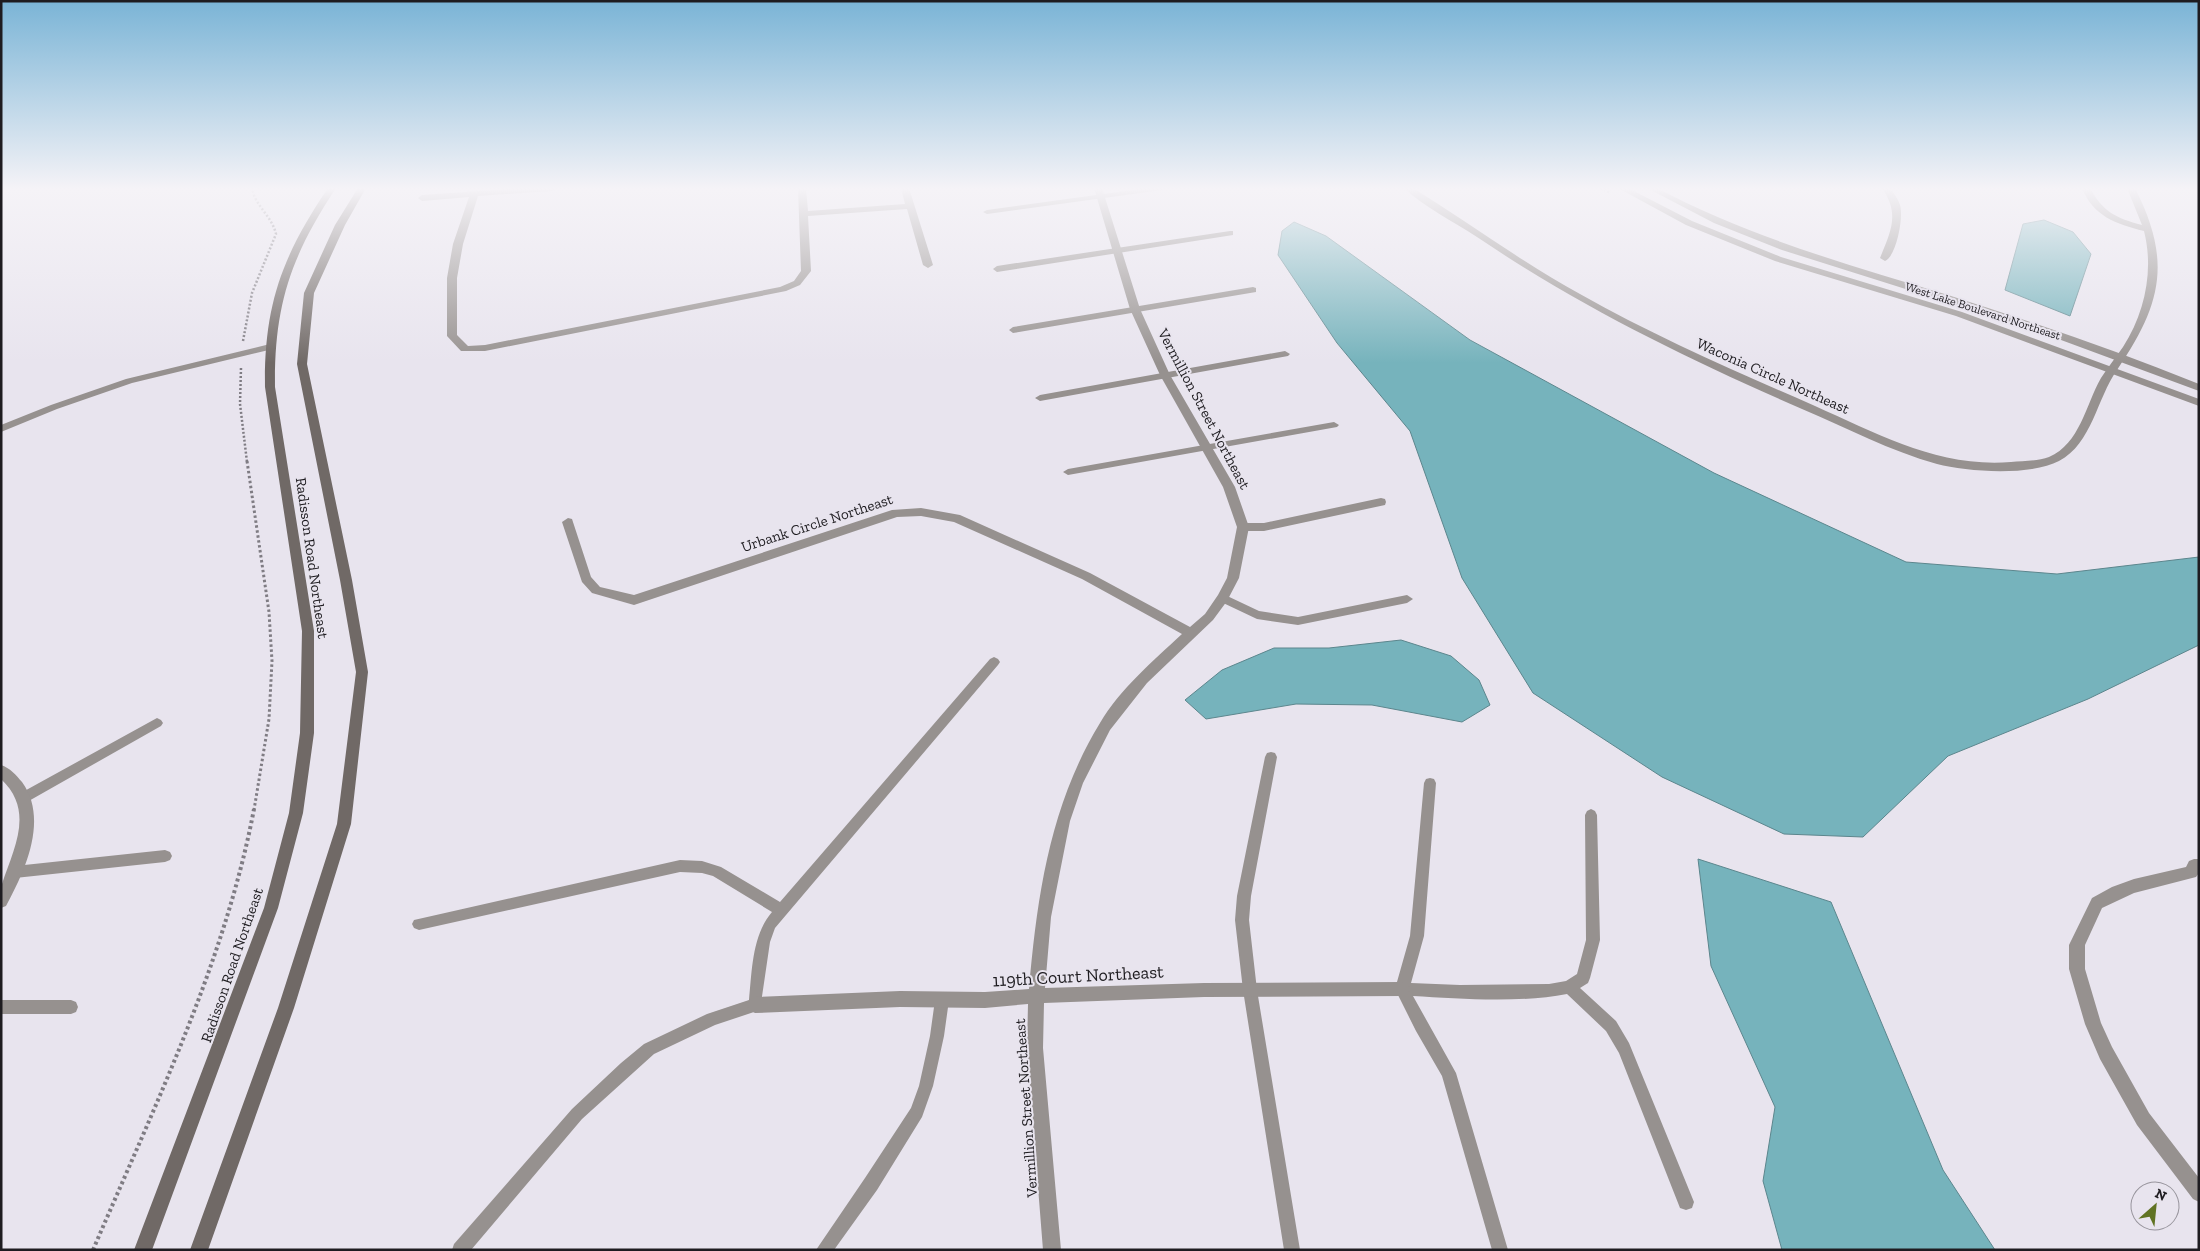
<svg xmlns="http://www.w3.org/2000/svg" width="2200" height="1251" font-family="'Zilla Slab',serif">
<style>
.water{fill:#76b3bc;stroke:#5c868d}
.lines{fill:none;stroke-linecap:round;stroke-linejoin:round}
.path-far2{stroke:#7f7c83;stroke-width:2.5;stroke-dasharray:2 2;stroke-linecap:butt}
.path-far1{stroke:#7f7c83;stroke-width:3;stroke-dasharray:2.5 2.5;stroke-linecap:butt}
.path{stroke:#7f7c83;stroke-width:4;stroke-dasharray:3 3;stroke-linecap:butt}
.service{fill:#96918f;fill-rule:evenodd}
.minor{fill:#96918f;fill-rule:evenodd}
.tertiary{fill:#96918f;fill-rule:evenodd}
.secondary{fill:#706966;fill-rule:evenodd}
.labels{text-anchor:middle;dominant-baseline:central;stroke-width:4;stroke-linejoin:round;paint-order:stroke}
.far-street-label{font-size:12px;fill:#1e1c20;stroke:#e8e4ee}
.street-label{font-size:15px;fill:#1e1c20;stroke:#e8e4ee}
.near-street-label{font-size:18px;fill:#1e1c20;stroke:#e8e4ee}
</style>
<rect width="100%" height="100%" fill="#e8e4ee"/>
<path class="water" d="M 2044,220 L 2073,232 L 2091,254 L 2070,316 L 2005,290 L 2023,224 Z
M 1294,222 L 1326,236 L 1470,340 L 1714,473 L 1906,562 L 2057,574 L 2199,557 L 2199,645 L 2088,699 L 1948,756 L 1863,837 L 1784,834 L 1662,777 L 1533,693 L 1462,578 L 1410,431 L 1337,343 L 1278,255 L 1282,231 Z
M 1401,640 L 1451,656 L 1479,680 L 1490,705 L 1462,722 L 1372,705 L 1296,704 L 1206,719 L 1185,700 L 1222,670 L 1274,648 L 1329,648 Z
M 1698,859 L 1831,902 L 1943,1170 L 1995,1250 L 1782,1250 L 1763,1181 L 1775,1107 L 1711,966 Z"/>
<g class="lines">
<path class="path-far2" d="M 1600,188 L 1609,192
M 243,341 L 252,293 L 276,234 C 272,216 255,206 252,188
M 241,368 L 240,404 L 247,462"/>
<path class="path-far1" d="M 247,461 L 269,612 L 272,661 L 269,719 L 254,810"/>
<path class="path" d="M 93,1250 C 154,1107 225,962 254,809"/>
<path class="service" d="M 1147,188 L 1166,188 L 1162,190 L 987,214 L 983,212 L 987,210 Z
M 1230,231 L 1233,231 L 1233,235 L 997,272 L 993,269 L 997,266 Z
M 1253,287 L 1256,288 L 1256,292 L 1013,333 L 1009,330 L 1013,327 Z
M 270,344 L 273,345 L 273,349 L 132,383 L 57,409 L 1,432 L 1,425 L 51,405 L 126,379 Z
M 1285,351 L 1290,354 L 1288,356 L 1040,401 L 1035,398 L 1040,395 Z
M 1334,422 L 1339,425 L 1337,427 L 1068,475 L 1063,472 L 1068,469 Z
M 1381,498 L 1385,499 L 1386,502 L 1385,505 L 1264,531 L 1243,531 L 1238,527 L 1243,523 L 1264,523 Z
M 1223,594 L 1259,611 L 1298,617 L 1407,595 L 1413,599 L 1407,603 L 1298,625 L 1257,619 L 1219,601 L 1217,598 L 1219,595 Z
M 994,657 L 998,659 L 1000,662 L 998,665 L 775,928 L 770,942 L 760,1010 L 715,1025 L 654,1054 L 582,1119 L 471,1250 L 452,1250 L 454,1244 L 572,1109 L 621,1063 L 644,1044 L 707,1014 L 749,1000 C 752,971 752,935 772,912 L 713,876 L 702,873 L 680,872 L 419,930 L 414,928 L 412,924 L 414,920 L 680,860 L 702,861 L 721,867 L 780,902 L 990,659 Z
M 157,718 L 161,720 L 163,723 L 161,726 L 27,802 L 23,803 L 19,802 L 17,798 L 19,794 Z
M 1271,752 L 1275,753 L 1277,757 L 1251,896 L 1249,920 L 1257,990 L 1300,1250 L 1284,1250 L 1243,990 L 1235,920 L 1237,896 L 1265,757 L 1267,753 Z
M 1430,778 L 1434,779 L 1436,783 L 1424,936 L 1411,983 L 1460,985 L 1549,984 L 1566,981 L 1577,974 L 1586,940 L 1585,815 L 1587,811 L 1591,809 L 1595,811 L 1597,815 L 1600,940 L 1590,978 L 1588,983 L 1580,988 L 1616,1021 L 1629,1043 L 1694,1202 L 1692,1208 L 1686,1210 L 1680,1208 L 1619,1053 L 1606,1031 L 1567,994 C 1521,1003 1460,999 1413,996 L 1456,1073 L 1508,1250 L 1492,1250 L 1442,1076 L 1416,1031 L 1395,989 L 1410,936 L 1424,783 L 1426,779 Z
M 165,850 L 170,852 L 172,856 L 170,860 L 165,862 L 15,878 L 10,876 L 8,872 L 10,868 L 15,866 Z
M 942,993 L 947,995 L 949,1000 L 944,1036 L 933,1086 L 922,1117 L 877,1190 L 834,1250 L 816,1250 L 865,1178 L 911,1108 L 919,1086 L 930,1036 L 935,1000 L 937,995 Z
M 1,1000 L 71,1000 L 76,1002 L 78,1007 L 76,1012 L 71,1014 L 1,1014 Z"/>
<path class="minor" d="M 522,188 L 556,188 L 552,191 L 478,196 L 463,244 L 457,278 L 457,335 L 468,346 L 485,345 L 780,287 L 794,281 L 801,271 L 798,188 L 806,188 L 808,211 L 905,204 L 901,188 L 909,188 L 933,265 L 928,268 L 923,265 L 907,209 L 808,216 L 811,271 L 800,285 L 786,291 L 485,351 L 461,351 L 447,336 L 447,278 L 453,244 L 469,197 L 422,201 L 418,198 L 422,195 Z
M 1094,188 L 1102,188 L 1140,309 L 1170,375 L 1235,487 L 1249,527 L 1239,578 L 1227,601 L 1213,620 L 1147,683 L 1110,730 L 1083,783 L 1070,821 L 1051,917 L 1045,988 L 1204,983 L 1402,982 L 1408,984 L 1410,989 L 1408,994 L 1402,996 L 1204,997 L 1044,1003 L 1043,1048 L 1061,1250 L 1043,1250 L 1027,1048 L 1028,1004 L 985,1008 L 900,1007 L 755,1013 L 749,1010 L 747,1005 L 749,1000 L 755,997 L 900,991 L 985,992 L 1029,989 C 1037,896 1050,805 1100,723 C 1120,689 1153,661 1182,634 L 1082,579 L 954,522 L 921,516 L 897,517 L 634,605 L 592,593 L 582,582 L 562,522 L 568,518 L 572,519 L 591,577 L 600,587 L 634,595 L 892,510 L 921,508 L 960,515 L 1090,573 L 1190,627 L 1205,614 L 1218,595 L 1227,578 L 1237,527 L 1223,487 L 1160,375 L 1130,309 Z
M 1404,188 L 1413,188 C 1469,223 1522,262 1580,294 C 1656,337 1735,371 1815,406 C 1878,434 1939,468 2011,462 C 2023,461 2038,461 2049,457 C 2080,444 2086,404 2101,378 C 2108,367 2116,357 2123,347 C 2145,313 2154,270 2144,231 C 2116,224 2093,216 2082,188 L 2090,188 C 2103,212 2116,218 2142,225 L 2127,188 L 2135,188 C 2172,261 2162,304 2117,370 C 2097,398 2092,444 2059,461 C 2031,476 1967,472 1937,464 C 1890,451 1847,428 1802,409 C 1686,358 1582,308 1477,237 C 1454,222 1423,206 1404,188 Z
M 1882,188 L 1890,188 C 1894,193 1898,199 1900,205 C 1904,217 1896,257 1885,261 L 1880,258 C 1891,231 1900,214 1882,188 Z
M 1,765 C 10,768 16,775 22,782 C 49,819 25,871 6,906 L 1,908 C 1,900 0,891 2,884 C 14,848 35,811 1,779 Z
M 2194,859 L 2199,859 L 2199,873 L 2196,877 L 2134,893 L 2102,908 L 2085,945 L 2085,969 L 2101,1023 L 2112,1047 L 2149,1113 L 2199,1178 L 2199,1202 L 2193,1199 L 2137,1125 L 2100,1059 L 2085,1024 L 2069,969 L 2069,945 L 2092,898 L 2112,887 L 2134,879 L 2186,867 L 2189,861 Z"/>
<path class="tertiary" d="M 1618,188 L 1628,188 L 1692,221 L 1781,257 L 1962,312 L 2199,399 L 2199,406 L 1956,316 L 1775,261 L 1686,225 Z
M 1647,188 L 1657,188 C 1749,237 1849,265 1948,295 C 2033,322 2117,351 2199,384 L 2199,391 L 2026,327 L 1782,250 L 1714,223 Z"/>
<path class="secondary" d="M 328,188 L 336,188 C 291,256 274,305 275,387 L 314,631 L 314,733 L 303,813 L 278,908 L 152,1250 L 134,1250 L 264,908 L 289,813 L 300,733 L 302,631 L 265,387 C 264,305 282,256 328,188 Z
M 358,188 L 366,188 L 345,225 L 314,293 L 307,364 L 352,580 L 368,672 L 351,824 L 294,1008 L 208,1250 L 190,1250 L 278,1008 L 337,824 L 356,672 L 340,580 L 297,364 L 304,293 L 335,225 Z"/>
</g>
<linearGradient id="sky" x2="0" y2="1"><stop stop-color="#7ab4d6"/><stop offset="0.52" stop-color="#f5f3f7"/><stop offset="1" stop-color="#f5f3f7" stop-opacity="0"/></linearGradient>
<rect width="2200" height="363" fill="url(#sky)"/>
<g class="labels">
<g class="far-street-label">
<text transform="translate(1983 311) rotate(18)">West Lake Boulevard Northeast</text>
</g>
<g class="street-label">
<text transform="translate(1773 376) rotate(24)">Waconia Circle Northeast</text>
<text transform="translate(1204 409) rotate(62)">Vermillion Street Northeast</text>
<text transform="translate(817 523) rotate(-18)">Urbank Circle Northeast</text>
<text transform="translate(312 558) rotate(82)">Radisson Road Northeast</text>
<text transform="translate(232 965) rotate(-71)">Radisson Road Northeast</text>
<text transform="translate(1026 1108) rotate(-94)">Vermillion Street Northeast</text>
</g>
<g class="near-street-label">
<text transform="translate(1078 976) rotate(-3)">119th Court Northeast</text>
</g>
</g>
<rect width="2200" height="1251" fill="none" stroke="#1e1c20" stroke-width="5"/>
<g transform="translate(2155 1206) rotate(27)"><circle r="24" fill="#e8e4ee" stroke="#97949c"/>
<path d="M0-4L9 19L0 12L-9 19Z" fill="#607323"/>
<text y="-8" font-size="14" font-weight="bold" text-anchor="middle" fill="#1e1c20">N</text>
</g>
</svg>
